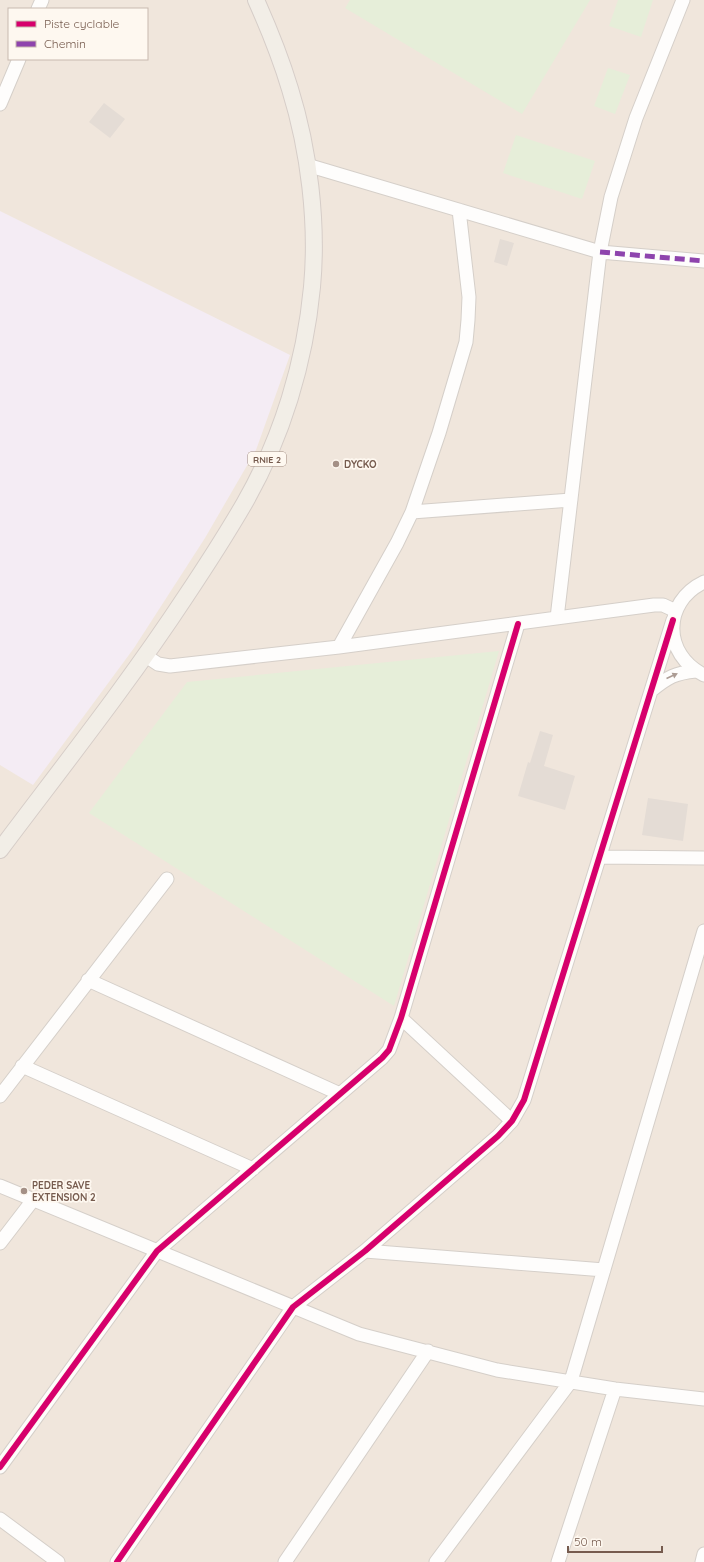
<svg xmlns="http://www.w3.org/2000/svg" width="704" height="1562" font-family="Quicksand,sans-serif">
<style>
.residential{fill:#f0e6dc;fill-rule:evenodd}
.education{fill:#f4ecf4}
.pitch{fill:#e6eed9}
.building{fill:#e4dcd5}
.lines{fill:none;stroke-linecap:round;stroke-linejoin:round}
.minor-casing{stroke:#d5cfc9;stroke-width:15}
.major-casing{stroke:#d6cdc8;stroke-width:18}
.minor{stroke:#fefdfc;stroke-width:13}
.major{stroke:#f2eee7;stroke-width:16}
.quiet{stroke:#8e44ad;stroke-width:5;stroke-dasharray:10 5;stroke-linecap:butt}
.cycleway-casing{stroke:#fef8f0;stroke-width:8}
.cycleway{stroke:#d6006c;stroke-width:6}
.oneway{fill:#ac9c94}
.poi-dot{fill:#a49086;stroke:#fef8f0;stroke-width:1.5}
.labels{text-anchor:middle;dominant-baseline:central;stroke-width:3.5;stroke-linejoin:round;paint-order:stroke}
.shield{fill:#fef8f0;stroke:#9f8a7f;stroke-width:1}
.shield-label{font-size:9px;font-weight:bold;fill:#765b4e}
.poi-label{font-size:10px;font-weight:bold;fill:#765b4e;stroke:#fef8f0;text-anchor:start}
</style>
<rect width="100%" height="100%" fill="#f8f3ee"/>
<path class="residential" d="M 0,0 L 704,0 L 704,1562 L 0,1562 ZM 9,9 L 147,9 L 147,59 L 9,59 Z"/>
<path class="education" d="M 0,211 L 290,355 L 256,450 L 205,538 L 134,648 L 33,785 L 0,765 Z"/>
<path class="pitch" d="M 350,0 L 590,0 L 522,114 L 345,8 Z
M 618,0 L 653,0 L 641,37 L 609,26 Z
M 608,68 L 630,75 L 615,114 L 594,106 Z
M 516,135 L 595,161 L 582,199 L 503,173 Z
M 499,651 L 394,1006 L 89,813 L 187,682 Z"/>
<path class="building" d="M 104,103 L 125,119 L 110,138 L 89,122 Z
M 500,239 L 514,243 L 507,266 L 494,262 Z
M 540,731 L 553,735 L 544,766 L 575,776 L 565,810 L 518,796 L 528,762 L 530,763 Z
M 648,798 L 688,804 L 683,841 L 642,835 Z"/>
<g class="lines">
<defs>
<path id="minor" d="M 38,9 L 42,0
M 0,104 L 19,59
M 307,165 L 600,252 L 704,261
M 412,512 L 571,500
M 704,582 C 662,602 663,655 704,675
M 557,618 L 600,252 L 611,197 L 636,118 L 683,0
M 339,647 L 397,543 L 412,512 L 439,433 L 466,342 L 468,320 L 469,297 L 459,210
M 146,656 L 158,664 L 170,666 L 339,647 L 654,605 L 663,605 L 676,611
M 652,690 C 668,677 675,673 696,671
M 600,857 L 704,858
M 88,980 L 340,1094
M 401,1018 L 512,1121
M 22,1066 L 253,1169
M 0,1096 L 167,879
M 0,1186 L 359,1334 L 497,1370 L 615,1389 L 704,1399
M 0,1243 L 33,1200
M 365,1251 L 604,1270
M 0,1467 L 157,1251 L 382,1058 L 389,1050 L 401,1018 L 518,624
M 0,1519 L 58,1562
M 117,1562 L 293,1307 L 365,1251 L 498,1136 L 512,1121 L 524,1100 L 673,620
M 285,1562 L 428,1351
M 436,1562 L 571,1381 L 704,931
M 558,1562 L 615,1389
M 702,1562 L 704,1554"/>
<path id="major" d="M 0,850 C 63,766 128,684 186,596 C 206,566 226,535 244,504 C 282,438 305,362 312,287 C 318,223 309,150 290,89 C 281,59 269,29 256,0"/>
</defs>
<use href="#minor" class="minor-casing"/>
<use href="#major" class="major-casing"/>
<use href="#minor" class="minor"/>
<use href="#major" class="major"/>
<path class="quiet" d="M 600,252 L 704,261"/>
<defs>
<path id="cycleway" d="M 0,1467 L 157,1251 L 382,1058 L 389,1050 L 401,1018 L 518,624
M 117,1562 L 293,1307 L 365,1251 L 498,1136 L 512,1121 L 524,1100 L 673,620"/>
</defs>
<use href="#cycleway" class="cycleway-casing"/>
<use href="#cycleway" class="cycleway"/>
</g>
<defs><path id="oneway-solid" d="M-6-.8H1V-3.2L6.5 0L1 3.2V.8H-6Z"/></defs>
<use class="oneway" href="#oneway-solid" transform="translate(672 676) rotate(-24)"/>
<g class="poi-dot">
<circle cx="336" cy="464" r="4"/>
<circle cx="24" cy="1191" r="4"/>
</g>
<g class="labels">
<rect class="shield" x="248" y="452" width="38" height="14" rx="3"/>
<g class="shield-label">
<text x="267" y="459">RNIE 2</text>
</g>
<g class="poi-label">
<text x="344" y="464">DYCKO</text>
<text x="32" y="1185">PEDER SAVE<tspan x="32" dy="12">EXTENSION 2</tspan></text>
</g>
</g>
<rect x="8" y="8" width="140" height="52" fill="#fef8f0" stroke="#c8b9af"/>
<rect x="16" y="21" width="20" height="6" fill="#d6006c" stroke="#c8b9af"/>
<text x="44" y="28" font-size="12" fill="#765b4e">Piste cyclable</text>
<rect x="16" y="41" width="20" height="6" fill="#8e44ad" stroke="#c8b9af"/>
<text x="44" y="48" font-size="12" fill="#765b4e">Chemin</text>
<path d="M568 1546v6h94v-6" fill="none" stroke="#765b4e" stroke-width="2"/>
<text x="574" y="1546" font-size="12" fill="#765b4e" stroke="#fef8f0" stroke-width="3" paint-order="stroke">50 m</text>
</svg>
